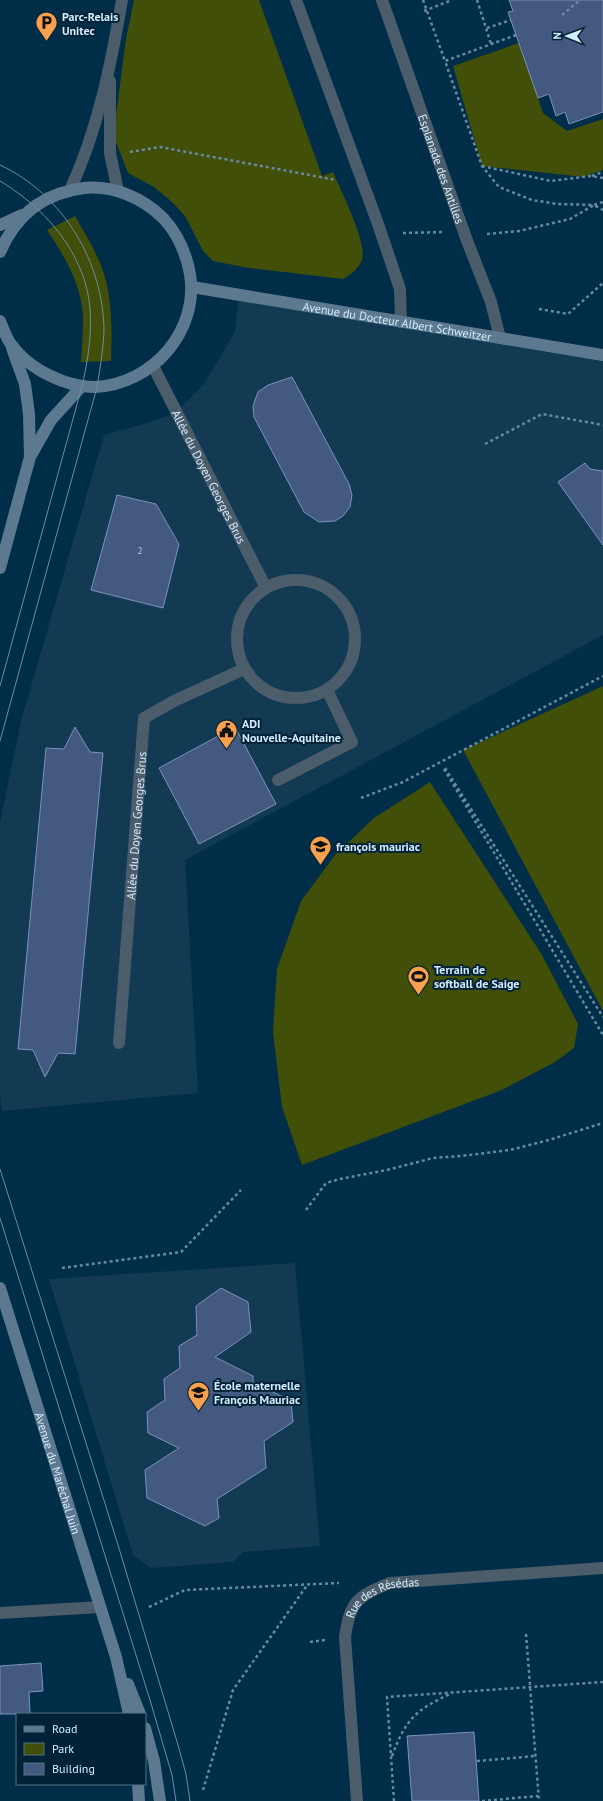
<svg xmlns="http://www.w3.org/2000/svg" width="603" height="1801" font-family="'PT Sans',sans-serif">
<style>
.built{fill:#123a53}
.green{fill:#414f09}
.building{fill:#43597f;stroke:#7b93bd}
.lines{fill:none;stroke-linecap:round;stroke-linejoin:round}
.path{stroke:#688aa1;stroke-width:2.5;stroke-dasharray:3 3;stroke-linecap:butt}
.lane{stroke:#4b5d6a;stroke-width:12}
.street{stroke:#4b5d6a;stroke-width:12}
.secondary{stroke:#5d798f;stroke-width:12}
.tram{stroke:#6b8da3;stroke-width:1}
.labels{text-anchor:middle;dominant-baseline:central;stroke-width:4;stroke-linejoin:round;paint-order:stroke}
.number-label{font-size:10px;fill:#b0c6de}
.poi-label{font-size:12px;font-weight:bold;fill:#d4ebfd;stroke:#022337;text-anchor:start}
.street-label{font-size:12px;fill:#d4ebfd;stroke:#022337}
</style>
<rect width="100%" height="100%" fill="#002d48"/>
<path class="built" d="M 255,297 L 603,355 L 603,635 L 185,860 L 198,1093 L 2,1111 L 0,1094 L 0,822 L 21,721 L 104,435 L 147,423 L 175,413 L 204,384 L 235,332 L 238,302 Z
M 295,1263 L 320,1546 L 243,1552 L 233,1562 L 151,1568 L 133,1555 L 49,1279 Z"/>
<path class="green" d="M 134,0 L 259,0 L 322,176 L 333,172 C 340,189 368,244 362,260 C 358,269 352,274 343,279 L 249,268 L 213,261 L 203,251 L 185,216 L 172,202 L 154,187 L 128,173 L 116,142 L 116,116 L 126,39 Z
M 519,43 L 543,113 L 567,131 L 603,119 L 603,170 L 583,177 L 482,166 L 453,66 Z
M 75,216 C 82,229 90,241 96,254 C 113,287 112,325 111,361 L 81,362 C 82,347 83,333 83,318 C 82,285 65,257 47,230 Z
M 603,686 L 603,1011 L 463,750 Z
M 430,782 L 542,955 L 578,1024 L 574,1048 L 555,1062 L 502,1090 L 302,1165 L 282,1107 L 273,1032 L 277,969 L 301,901 L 335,855 L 374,818 Z"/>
<path class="building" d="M 509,0 L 603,0 L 603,112 L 569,124 L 565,112 L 556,116 L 549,94 L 538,98 L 508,12 L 513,11 Z
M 292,377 L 349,484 L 352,495 L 350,507 L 343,516 L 335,521 L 319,522 L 304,512 L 254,417 L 253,406 L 258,392 L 268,385 Z
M 585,463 L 590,469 L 603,471 L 603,545 L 558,482 Z
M 117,495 L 156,504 L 179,544 L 163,608 L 91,590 Z
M 75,727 L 90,752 L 103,753 L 75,1054 L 58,1053 L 45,1077 L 33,1050 L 18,1049 L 46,748 L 64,749 Z
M 235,727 L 276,804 L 199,844 L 159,768 Z
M 221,1288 L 248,1302 L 251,1332 L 215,1357 L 253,1376 L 253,1382 L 291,1401 L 293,1422 L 264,1441 L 266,1468 L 217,1499 L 219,1518 L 205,1526 L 147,1498 L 145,1470 L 179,1448 L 148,1433 L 147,1412 L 165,1400 L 164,1379 L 180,1368 L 179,1346 L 197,1335 L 196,1306 Z
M 41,1663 L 43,1691 L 29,1692 L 30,1714 L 0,1714 L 0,1666 Z
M 474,1732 L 479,1801 L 412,1801 L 407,1736 Z"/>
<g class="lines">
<path class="path" d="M 423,0 L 445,61
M 477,0 L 491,44
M 424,11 L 452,0
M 562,15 L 580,0
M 487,28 L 511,20
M 516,35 L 445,61 L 482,166 L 499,187 L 532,200 L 557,204 L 594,205 L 603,202
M 130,152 L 160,147 L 336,180
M 482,166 L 551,181 L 590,176 L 603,178
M 592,176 L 603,172
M 403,233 L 442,232
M 487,234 L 519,231 L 570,219 L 594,205 L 603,210
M 539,309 L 568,314 L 603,283
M 485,444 L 542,414 L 603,425
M 445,768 L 603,1017
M 444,769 L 603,1035
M 361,798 L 403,782 L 603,676
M 306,1210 L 326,1183 L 340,1179 L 387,1170 L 433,1158 L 461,1156 L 510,1150 L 549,1140 L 603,1123
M 62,1268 L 181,1252 L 241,1190
M 149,1607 L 185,1590 L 339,1583
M 526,1634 L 539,1801
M 310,1642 L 325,1640
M 392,1756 C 406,1718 416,1710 452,1693
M 477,1761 L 535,1756
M 203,1790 L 233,1690 L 308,1584
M 394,1801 L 387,1697 L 603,1682
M 482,1801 L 538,1796"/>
<path class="lane" d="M 110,81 L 110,153 L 118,191
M 70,190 C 98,130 111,64 122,0
M 278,780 L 352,742 L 327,690"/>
<g class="street">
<path d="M 296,0 L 378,224 L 400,289 L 401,322"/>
<path id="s1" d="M 382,0 L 466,238 L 491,302 L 500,338"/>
<path id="s2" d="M 153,366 L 266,588"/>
<circle cx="296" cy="639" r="59"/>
<path id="s3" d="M 119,1043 L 144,718 L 174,701 L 244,669"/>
<path d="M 0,1613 L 100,1607"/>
<path id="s4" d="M 357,1801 L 345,1637 C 350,1601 358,1596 390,1583 L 603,1568"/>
</g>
<g class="secondary">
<path d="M 0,225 L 22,215"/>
<path d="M 0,252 C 16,215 43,193 84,188 C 113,185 143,198 163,218 C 178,234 186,252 190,274 C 199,331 153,384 95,387 C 76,387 57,380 41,371 C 29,364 18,354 10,343 C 6,337 3,328 0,321"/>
<path id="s5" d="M 192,287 L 603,355"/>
<path d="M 12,348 L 25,384 L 29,414 L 30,457"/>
<path d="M 0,568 L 30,457 L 51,420 L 82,386"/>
<path id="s6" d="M 0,1288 L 116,1657 L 129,1714"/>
<path d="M 128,1684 L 140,1714"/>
<path d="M 145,1728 L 154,1761 L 160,1801"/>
<path d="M 138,1784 L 139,1801"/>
</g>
<path class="tram" d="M 0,165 C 63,194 104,263 104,332 C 103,351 100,369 97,387 L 0,741
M 0,181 C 6,184 12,189 18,193 C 55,220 86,261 90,308 C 92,335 88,360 82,386 L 0,686
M 0,1169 L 118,1545 L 178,1745 L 186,1774 L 190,1801
M 0,1218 L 150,1700 L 172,1775 L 176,1801"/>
</g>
<defs>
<symbol id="parking-pin" viewBox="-11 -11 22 30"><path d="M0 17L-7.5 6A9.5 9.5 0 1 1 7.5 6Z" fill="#f9a04c" stroke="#022337"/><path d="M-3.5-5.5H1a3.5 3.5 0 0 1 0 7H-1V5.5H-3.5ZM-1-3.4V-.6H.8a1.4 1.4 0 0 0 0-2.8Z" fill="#111"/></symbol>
<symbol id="civic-pin" viewBox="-11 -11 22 30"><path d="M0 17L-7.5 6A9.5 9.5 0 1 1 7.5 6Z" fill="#f9a04c" stroke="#022337"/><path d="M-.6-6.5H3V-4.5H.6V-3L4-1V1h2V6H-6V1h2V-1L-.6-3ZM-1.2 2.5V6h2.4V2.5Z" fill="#111"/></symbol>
<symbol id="school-pin" viewBox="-11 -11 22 30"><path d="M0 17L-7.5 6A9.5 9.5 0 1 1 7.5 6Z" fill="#f9a04c" stroke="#022337"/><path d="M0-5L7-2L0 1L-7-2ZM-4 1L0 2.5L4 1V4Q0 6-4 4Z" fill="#111"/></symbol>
<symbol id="stadium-pin" viewBox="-11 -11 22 30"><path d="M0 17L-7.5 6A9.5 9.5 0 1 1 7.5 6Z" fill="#f9a04c" stroke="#022337"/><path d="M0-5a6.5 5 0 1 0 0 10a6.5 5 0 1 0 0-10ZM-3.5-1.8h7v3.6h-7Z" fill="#111"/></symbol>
</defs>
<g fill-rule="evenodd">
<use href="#parking-pin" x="34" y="10" width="25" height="34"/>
<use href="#civic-pin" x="214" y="718" width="25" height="34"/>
<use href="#school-pin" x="308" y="834" width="25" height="34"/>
<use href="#stadium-pin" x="406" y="964" width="25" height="34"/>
<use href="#school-pin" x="186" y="1380" width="25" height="34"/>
</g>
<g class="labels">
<g class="number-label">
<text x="140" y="550">2</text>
</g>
<g class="poi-label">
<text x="62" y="16">Parc-Relais<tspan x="62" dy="14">Unitec</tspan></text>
<text x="242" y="723">ADI<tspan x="242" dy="14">Nouvelle-Aquitaine</tspan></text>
<text x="336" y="846">françois mauriac</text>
<text x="434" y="969">Terrain de<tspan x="434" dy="14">softball de Saige</tspan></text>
<text x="214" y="1385">École maternelle<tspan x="214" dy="14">François Mauriac</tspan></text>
</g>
<g class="street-label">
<text stroke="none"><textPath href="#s1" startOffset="179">Esplanade des Antilles</textPath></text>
<text stroke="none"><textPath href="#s5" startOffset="208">Avenue du Docteur Albert Schweitzer</textPath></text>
<text stroke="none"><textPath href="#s2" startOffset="124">Allée du Doyen Georges Brus</textPath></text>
<text stroke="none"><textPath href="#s3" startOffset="218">Allée du Doyen Georges Brus</textPath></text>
<text stroke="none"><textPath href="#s6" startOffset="194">Avenue du Maréchal Juin</textPath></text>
<text stroke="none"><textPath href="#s4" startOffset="227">Rue des Résédas</textPath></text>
</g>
</g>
<rect x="16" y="1713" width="130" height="72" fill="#022337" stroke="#567386"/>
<rect x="24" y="1726" width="20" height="6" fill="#5d798f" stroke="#567386"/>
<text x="52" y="1733" font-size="12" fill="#d4ebfd">Road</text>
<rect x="24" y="1743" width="20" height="12" fill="#414f09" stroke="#567386"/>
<text x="52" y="1753" font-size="12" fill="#d4ebfd">Park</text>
<rect x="24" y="1763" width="20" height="12" fill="#43597f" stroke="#567386"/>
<text x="52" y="1773" font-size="12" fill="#d4ebfd">Building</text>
<g transform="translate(567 36) rotate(271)" stroke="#022337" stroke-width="3" paint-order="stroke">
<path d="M0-3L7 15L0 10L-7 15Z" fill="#d4ebfd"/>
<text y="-6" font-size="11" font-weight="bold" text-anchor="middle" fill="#d4ebfd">N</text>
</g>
</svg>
